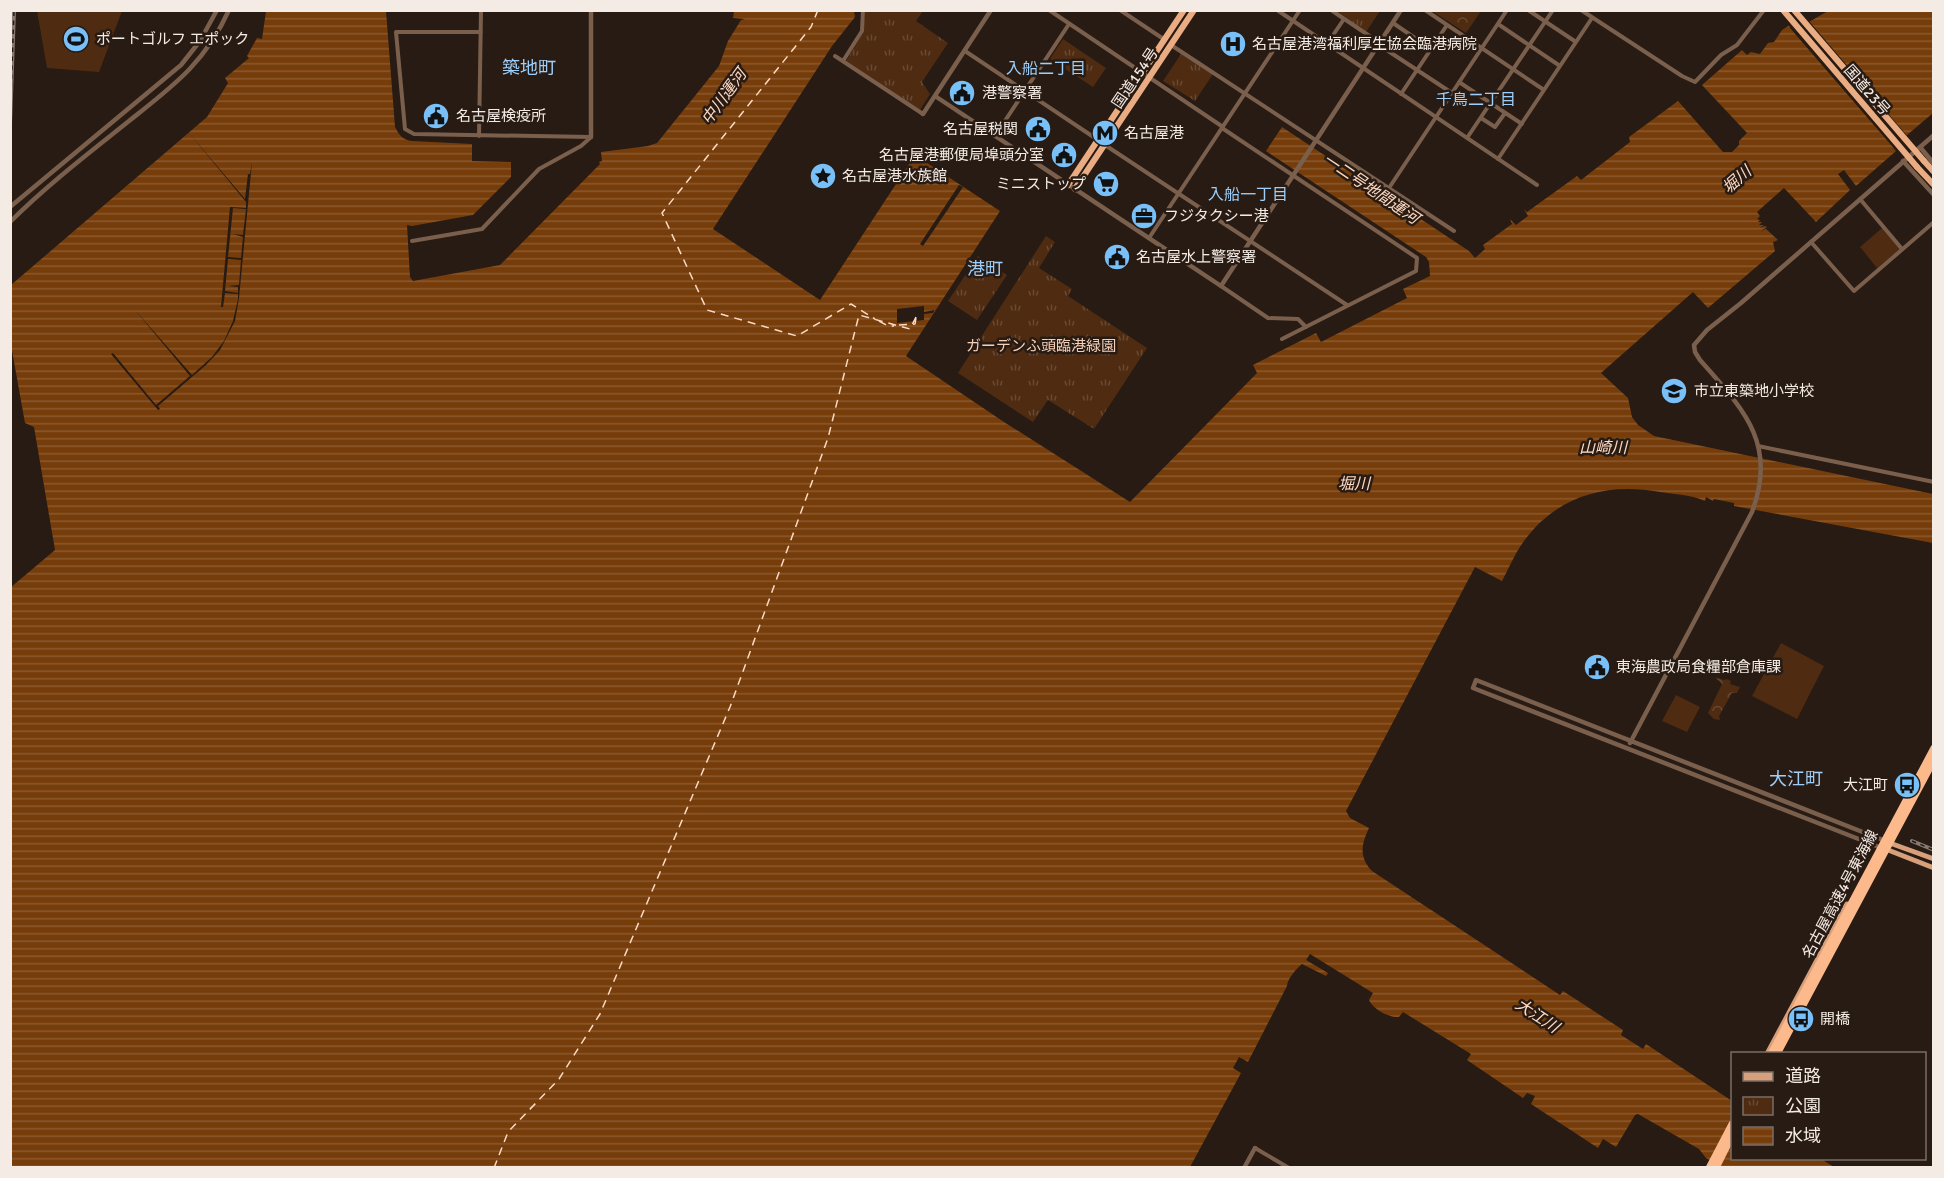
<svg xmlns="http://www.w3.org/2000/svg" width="1944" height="1178" font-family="Signika,'Noto Sans JP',sans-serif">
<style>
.forest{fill:url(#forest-crowns)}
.park{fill:url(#park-tufts)}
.pitch{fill:#4e2b11}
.water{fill:url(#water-rules)}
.pier{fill:#281b13;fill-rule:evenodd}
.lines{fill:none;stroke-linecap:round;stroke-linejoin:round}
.ferry{stroke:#fed9c2;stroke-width:1.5;stroke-dasharray:8 6;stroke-linecap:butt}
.minor{stroke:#7a5f4d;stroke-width:4}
.tertiary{stroke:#7a5f4d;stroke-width:4.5}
.primary{stroke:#d79f7a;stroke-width:5}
.trunk{stroke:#eaac82;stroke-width:6}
.motorway{stroke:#fcb98b;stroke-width:7}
.rail-casing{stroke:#867a73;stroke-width:4}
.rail{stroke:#281b13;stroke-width:1.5;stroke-dasharray:4.5;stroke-linecap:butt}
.trunk-bridge{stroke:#eaac82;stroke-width:6}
.motorway-bridge{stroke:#fcb98b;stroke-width:7}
.labels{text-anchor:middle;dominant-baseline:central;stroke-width:5;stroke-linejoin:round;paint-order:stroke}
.poi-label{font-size:15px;fill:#f4ebe5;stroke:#281b13;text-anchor:start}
.street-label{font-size:15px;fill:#f4ebe5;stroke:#281b13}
.park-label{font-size:15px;fill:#f4d0b9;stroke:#281b13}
.neighbourhood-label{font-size:16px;fill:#9dcffa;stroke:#281b13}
.water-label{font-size:16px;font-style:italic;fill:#fed9c2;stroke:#281b13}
.quarter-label{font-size:18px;fill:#9dcffa;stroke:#281b13}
</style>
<defs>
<pattern id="forest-crowns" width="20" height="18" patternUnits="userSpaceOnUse" patternTransform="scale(1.5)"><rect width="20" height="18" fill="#4e2b11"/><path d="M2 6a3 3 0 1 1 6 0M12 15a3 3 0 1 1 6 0" fill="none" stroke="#684a34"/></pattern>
<pattern id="park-tufts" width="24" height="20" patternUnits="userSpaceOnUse" patternTransform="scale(1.5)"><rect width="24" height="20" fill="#4e2b11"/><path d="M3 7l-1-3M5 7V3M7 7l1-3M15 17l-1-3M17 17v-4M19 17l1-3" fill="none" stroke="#684a34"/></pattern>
<pattern id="water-rules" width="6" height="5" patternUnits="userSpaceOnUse" patternTransform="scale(1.5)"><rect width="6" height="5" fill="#763d0b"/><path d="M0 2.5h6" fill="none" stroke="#8a592e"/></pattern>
</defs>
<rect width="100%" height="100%" fill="#281b13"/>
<path class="forest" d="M 1432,11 L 1481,11 L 1466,33 Z
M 1715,677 L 1724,680 L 1727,679 L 1731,681 L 1730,684 L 1740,687 L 1737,693 L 1732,693 L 1719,716 L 1720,720 L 1714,719 L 1708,713 L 1722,684 Z"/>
<path class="park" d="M 1336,10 L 1380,11 L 1366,32 Z
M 865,11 L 923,11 L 916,21 L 948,43 L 922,82 L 930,94 L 920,110 L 846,61 L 863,33 Z
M 1063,39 L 1106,68 L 1093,87 L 1050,59 Z
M 1181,54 L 1213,74 L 1195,101 L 1163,81 Z
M 1046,236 L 1055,242 L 1039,268 L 1072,289 L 1068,296 L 1147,348 L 1094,429 L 1048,400 L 1033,422 L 958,373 Z
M 978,256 L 1007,275 L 977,320 L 948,301 Z"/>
<path class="pitch" d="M 37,11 L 122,11 L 99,72 L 47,68 Z
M 1882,228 L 1900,249 L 1877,268 L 1860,247 Z
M 1781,643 L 1824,666 L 1797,719 L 1752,696 Z
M 1676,695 L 1700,707 L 1687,732 L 1662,721 Z"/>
<path class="water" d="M 266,11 L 386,11 L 395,127 C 399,135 403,140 412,141 L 472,144 L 472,161 L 511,162 L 511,177 L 473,215 L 412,226 L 407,225 L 410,277 L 413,281 L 500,265 L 600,164 L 599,162 L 602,161 L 601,152 L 648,146 L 657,143 L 719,66 L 728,41 L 741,20 L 745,19 L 733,18 L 734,11 L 854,11 L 855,17 L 832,46 L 713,229 L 820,300 L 915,155 L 1000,211 L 906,356 L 1004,422 L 1130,502 L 1257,373 L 1253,365 L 1316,333 L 1321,342 L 1407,298 L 1403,289 L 1430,276 L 1429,262 L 1426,257 L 1266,151 L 1282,127 L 1469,251 L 1475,258 L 1485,249 L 1483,245 L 1512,224 L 1510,219 L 1516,225 L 1528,216 L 1524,209 L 1527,212 L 1577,176 L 1581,180 L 1630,142 L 1629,137 L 1678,101 L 1723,152 L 1732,152 L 1739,145 L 1739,141 L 1747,133 L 1702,85 L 1742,50 L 1747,55 L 1751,52 L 1760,54 L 1768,43 L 1774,42 L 1782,30 L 1804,16 L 1809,22 L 1828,11 L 1933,11 L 1933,113 L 1893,147 L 1896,151 L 1856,186 L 1844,170 L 1838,174 L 1850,190 L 1816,222 L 1784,188 L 1757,212 L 1760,216 L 1757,219 L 1760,220 L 1758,222 L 1762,222 L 1759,225 L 1764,225 L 1760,228 L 1765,226 L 1767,227 L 1761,231 L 1766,229 L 1778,240 L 1773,242 L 1775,251 L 1708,308 L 1693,292 L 1601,373 L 1628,398 L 1632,417 L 1638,425 L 1654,436 L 1933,494 L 1933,543 L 1734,506 L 1734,503 L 1714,499 L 1713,501 L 1706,497 L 1705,501 C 1692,495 1674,494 1660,492 C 1606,482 1557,496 1524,541 C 1515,553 1509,568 1502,581 L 1475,567 L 1346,811 L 1350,818 L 1369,828 C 1361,845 1359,857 1372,871 L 1560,995 L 1563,991 L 1623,1030 L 1621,1035 L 1643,1049 L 1646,1044 L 1732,1101 L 1732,1158 L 1821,1159 L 1834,1167 L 1722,1167 L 1706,1158 L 1699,1149 L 1638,1114 L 1635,1115 L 1616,1147 L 1603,1139 L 1598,1148 L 1531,1104 L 1535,1096 L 1527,1093 L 1523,1098 L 1467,1060 L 1471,1054 L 1403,1012 L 1399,1017 C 1389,1018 1373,1009 1369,1000 L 1373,993 L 1310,954 L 1306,960 L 1328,973 L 1326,976 L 1302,964 C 1297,968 1287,979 1287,986 L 1248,1062 L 1239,1057 L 1233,1068 L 1241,1073 L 1190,1167 L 11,1167 L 10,588 L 55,550 L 34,427 L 25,423 L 11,345 L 11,285 L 207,117 L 228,83 L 225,78 L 249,58 L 247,56 L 257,38 L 262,39 Z"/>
<path class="pier" d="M 1803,14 L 1909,138 L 1897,148 L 1898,153 L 1790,28 L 1788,23 Z
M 189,133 L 245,199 L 248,174 L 250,174 L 252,162 L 239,298 L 235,321 L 220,350 L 206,365 L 158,406 L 160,409 L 158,410 L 111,354 L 113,353 L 156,405 L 190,376 L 135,310 L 192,375 L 212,357 L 224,341 L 233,321 L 238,299 L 238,294 L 225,293 L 223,307 L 221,307 L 230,207 L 246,208 L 246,202 ZM 233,208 L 246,209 L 243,235 L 233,234 L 243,237 L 241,258 L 228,257 ZM 228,259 L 241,260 L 239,285 L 228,286 L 238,287 L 238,293 L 225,291 Z
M 959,185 L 963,187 L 923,246 L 920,244 Z
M 924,306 L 924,312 L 935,310 L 933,313 L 924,314 L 924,320 L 897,323 L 897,309 Z"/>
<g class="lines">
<path class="ferry" d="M 818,10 L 811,27 L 662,213 L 707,310 L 797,336 L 851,304 L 875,319
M 879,321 L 888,326 L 894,326
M 899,325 L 915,324 L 916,318
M 494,1168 L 508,1132 L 559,1079 L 600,1014 L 730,707 L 828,438 L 859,315 L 910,329 L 916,317"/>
<path class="minor" d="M 1049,10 L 1223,127
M 1120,10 L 1165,40
M 1277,10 L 1537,185
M 1331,10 L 1380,43
M 1425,10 L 1544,90
M 1528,10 L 1576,42
M 1581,10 L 1682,76 L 1695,82 L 1721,55 L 1737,45 L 1764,10
M 1393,23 L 1431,49
M 1498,24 L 1560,66
M 481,32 L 396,32 L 405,129 L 414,134 L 591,137
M 1327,44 L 1344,19
M 1171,45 L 1454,231
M 1379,45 L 1452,93
M 965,51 L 1098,140
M 835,56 L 923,114
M 843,61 L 862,31 L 863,10
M 1459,82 L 1522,124
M 1401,94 L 1447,25
M 1481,118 L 1495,127 L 1505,113
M 1222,128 L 1417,258 L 1416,271 L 1282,339
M 479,136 L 481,10
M 995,136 L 1069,24
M 1467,138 L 1553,10
M 1105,145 L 1347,305
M 1498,159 L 1592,18
M 1389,188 L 1507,10
M 1860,199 L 1902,249
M 1149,238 L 1300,10
M 412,241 L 482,229 L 539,169 L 581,146 L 590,138
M 1811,242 L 1854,291 L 1934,222
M 1221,286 L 1268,318 L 1298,319 L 1306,327
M 1758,446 L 1934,482
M 1255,1148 L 1289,1168"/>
<path class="tertiary" d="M 935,96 L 1221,286 L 1401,10
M 923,114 L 991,10
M 591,137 L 591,10
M 1920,147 L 1934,164
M 1903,161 L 1934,195
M 10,207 L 181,65 L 200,41 L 217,10
M 10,222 C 47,185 89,153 129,121 C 173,86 205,63 229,10
M 1630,743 L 1752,512 C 1778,443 1743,409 1700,360 L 1695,352 L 1694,345 L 1707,330 L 1741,303 L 1934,135
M 1879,847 L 1473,688 L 1476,680 L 1883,840
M 1244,1168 L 1255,1148"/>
<path class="primary" d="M 1887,842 L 1934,859
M 1883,848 L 1934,868
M 1767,1054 L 1847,904"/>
<path class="trunk" d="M 1924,161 L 1934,172
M 1917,167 L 1934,185
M 1068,185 L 1184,10
M 1075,189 L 1194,10"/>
<path class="motorway" d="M 1709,1168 L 1732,1124
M 1716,1168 L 1732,1136"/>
<defs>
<path id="rail" d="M 10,124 L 14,10
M 1912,841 L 1934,850"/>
</defs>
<use href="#rail" class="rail-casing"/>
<use href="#rail" class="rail"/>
<path class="trunk-bridge" d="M 1783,10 L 1917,167
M 1794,10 L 1924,161"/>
<path class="motorway-bridge" d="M 1771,1054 L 1934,748
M 1777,1054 L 1934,760"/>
</g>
<defs>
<symbol id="stadium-disc" viewBox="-11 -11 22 22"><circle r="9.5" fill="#79bff8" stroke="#281b13"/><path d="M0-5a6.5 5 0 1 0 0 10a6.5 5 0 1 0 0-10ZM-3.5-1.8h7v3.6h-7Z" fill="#111"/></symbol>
<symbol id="hospital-disc" viewBox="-11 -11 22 22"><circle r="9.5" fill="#79bff8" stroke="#281b13"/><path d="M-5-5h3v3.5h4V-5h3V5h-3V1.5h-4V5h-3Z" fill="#111"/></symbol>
<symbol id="civic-disc" viewBox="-11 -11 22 22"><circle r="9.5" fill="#79bff8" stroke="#281b13"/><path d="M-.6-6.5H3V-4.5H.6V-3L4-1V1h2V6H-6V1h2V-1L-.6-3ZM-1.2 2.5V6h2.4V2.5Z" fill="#111"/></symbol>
<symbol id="metro-disc" viewBox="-11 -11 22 22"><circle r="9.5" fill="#79bff8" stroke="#281b13"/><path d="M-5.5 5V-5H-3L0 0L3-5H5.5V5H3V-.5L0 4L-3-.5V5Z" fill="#111"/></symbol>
<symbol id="sight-disc" viewBox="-11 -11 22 22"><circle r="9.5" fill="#79bff8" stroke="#281b13"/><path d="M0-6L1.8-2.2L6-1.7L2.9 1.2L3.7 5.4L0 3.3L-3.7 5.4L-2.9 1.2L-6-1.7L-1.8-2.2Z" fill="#111"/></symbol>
<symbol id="supermarket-disc" viewBox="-11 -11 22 22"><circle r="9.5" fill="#79bff8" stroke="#281b13"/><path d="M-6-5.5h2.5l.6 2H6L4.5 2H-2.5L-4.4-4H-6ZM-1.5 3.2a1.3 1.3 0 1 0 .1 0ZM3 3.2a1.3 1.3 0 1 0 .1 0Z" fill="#111"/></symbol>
<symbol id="office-disc" viewBox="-11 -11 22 22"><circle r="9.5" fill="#79bff8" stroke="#281b13"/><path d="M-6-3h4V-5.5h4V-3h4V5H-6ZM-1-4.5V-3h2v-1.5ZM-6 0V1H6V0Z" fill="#111"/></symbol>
<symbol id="school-disc" viewBox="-11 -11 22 22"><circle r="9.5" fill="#79bff8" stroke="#281b13"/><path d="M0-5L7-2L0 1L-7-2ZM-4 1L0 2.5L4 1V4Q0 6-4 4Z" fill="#111"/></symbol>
<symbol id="bus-disc" viewBox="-11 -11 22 22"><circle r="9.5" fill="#79bff8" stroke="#281b13"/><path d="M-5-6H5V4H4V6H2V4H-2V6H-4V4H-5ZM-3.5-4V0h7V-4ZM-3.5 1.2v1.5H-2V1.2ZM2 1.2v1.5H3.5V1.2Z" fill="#111"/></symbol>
</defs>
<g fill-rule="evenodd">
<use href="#stadium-disc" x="61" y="24" width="30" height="30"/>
<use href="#hospital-disc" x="1218" y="29" width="30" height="30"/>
<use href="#civic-disc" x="947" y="78" width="30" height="30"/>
<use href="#civic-disc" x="421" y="101" width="30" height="30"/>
<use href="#civic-disc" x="1023" y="114" width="30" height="30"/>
<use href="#metro-disc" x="1090" y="118" width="30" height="30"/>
<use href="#civic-disc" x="1049" y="140" width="30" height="30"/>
<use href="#sight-disc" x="808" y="161" width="30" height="30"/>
<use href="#supermarket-disc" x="1091" y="169" width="30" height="30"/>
<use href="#office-disc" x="1129" y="201" width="30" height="30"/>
<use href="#civic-disc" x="1102" y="242" width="30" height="30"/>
<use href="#school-disc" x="1659" y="376" width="30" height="30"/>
<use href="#civic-disc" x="1582" y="652" width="30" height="30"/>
<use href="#bus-disc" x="1892" y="770" width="30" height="30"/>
<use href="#bus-disc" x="1786" y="1004" width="30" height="30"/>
</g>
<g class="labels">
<g class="poi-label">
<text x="96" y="39">ポートゴルフ エポック</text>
<text x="1252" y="44">名古屋港湾福利厚生協会臨港病院</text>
<text x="982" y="93">港警察署</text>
<text x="456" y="116">名古屋検疫所</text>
<text x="1018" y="129" text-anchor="end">名古屋税関</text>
<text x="1124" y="133">名古屋港</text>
<text x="1044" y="155" text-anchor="end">名古屋港郵便局埠頭分室</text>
<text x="842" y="176">名古屋港水族館</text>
<text x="1086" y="184" text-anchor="end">ミニストップ</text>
<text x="1164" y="216">フジタクシー港</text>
<text x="1136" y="257">名古屋水上警察署</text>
<text x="1694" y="391">市立東築地小学校</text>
<text x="1616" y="667">東海農政局食糧部倉庫課</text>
<text x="1888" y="785" text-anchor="end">大江町</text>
<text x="1820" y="1019">開橋</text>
</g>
<g class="street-label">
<text transform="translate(1135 78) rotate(-56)">国道154号</text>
<text transform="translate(1867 90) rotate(49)">国道23号</text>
<text transform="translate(1840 894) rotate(-62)">名古屋高速4号東海線</text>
</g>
<g class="park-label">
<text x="1041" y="346">ガーデンふ頭臨港緑園</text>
</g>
<g class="neighbourhood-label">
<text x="1046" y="69">入船二丁目</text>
<text x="1476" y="100">千鳥二丁目</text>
<text x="1248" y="195">入船一丁目</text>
</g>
<g class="water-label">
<text transform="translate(724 97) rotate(-54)">中川運河</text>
<text transform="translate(1737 180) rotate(-41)">堀川</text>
<text transform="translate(1371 189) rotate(34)">一二号地間運河</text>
<text x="1603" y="448">山崎川</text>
<text x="1354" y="484">堀川</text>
<text transform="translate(1537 1016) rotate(33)">大江川</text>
</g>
<g class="quarter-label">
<text x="529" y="68">築地町</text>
<text x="985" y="269">港町</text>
<text x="1796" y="779">大江町</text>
</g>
</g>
<rect width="1944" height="1178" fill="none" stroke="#f4ebe5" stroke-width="24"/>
<rect x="1731" y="1052" width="195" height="108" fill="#281b13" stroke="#7a6e67" stroke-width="1.5"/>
<rect x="1743" y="1072" width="30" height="9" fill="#d79f7a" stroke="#7a6e67" stroke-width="1.5"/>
<text x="1785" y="1082" font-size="18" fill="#f4ebe5">道路</text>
<rect x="1743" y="1097" width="30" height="18" fill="url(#park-tufts)" stroke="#7a6e67" stroke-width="1.5"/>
<text x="1785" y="1112" font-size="18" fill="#f4ebe5">公園</text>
<rect x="1743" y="1127" width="30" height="18" fill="url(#water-rules)" stroke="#7a6e67" stroke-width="1.5"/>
<text x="1785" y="1142" font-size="18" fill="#f4ebe5">水域</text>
</svg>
